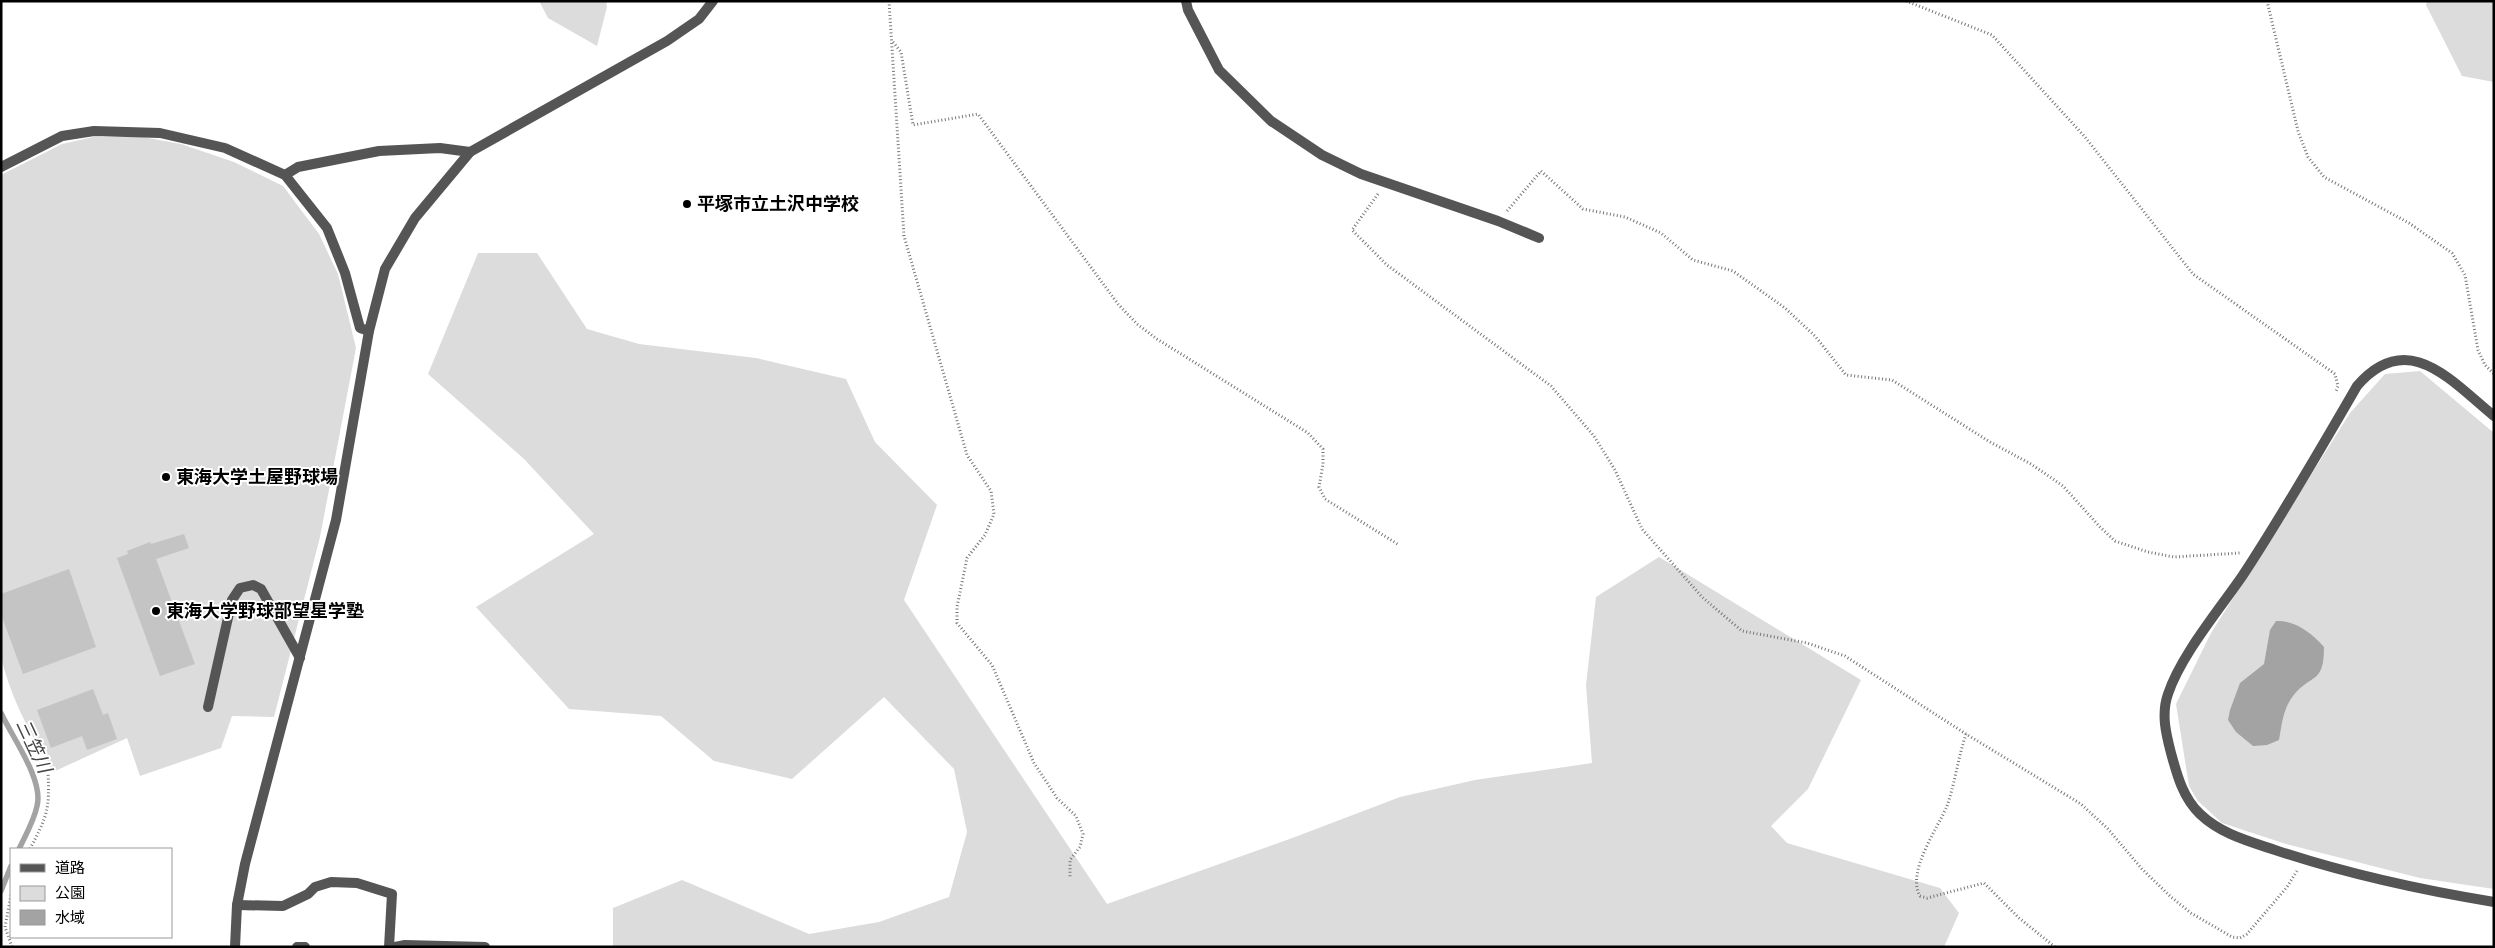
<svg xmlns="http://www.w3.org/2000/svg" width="2495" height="948" font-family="Figtree,'Noto Sans JP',sans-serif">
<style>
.green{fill:#dcdcdc}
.water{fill:#a3a3a3}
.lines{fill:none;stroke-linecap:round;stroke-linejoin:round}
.stream{stroke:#a3a3a3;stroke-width:5.5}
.building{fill:#c4c4c4}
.path{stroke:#777;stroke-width:3;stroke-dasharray:1 2.5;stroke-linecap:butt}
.service{stroke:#555;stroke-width:10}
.minor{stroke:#555;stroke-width:10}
.tertiary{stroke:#555;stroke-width:10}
.poi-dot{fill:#000;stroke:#fff;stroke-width:2}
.labels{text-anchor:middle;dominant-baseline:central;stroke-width:4;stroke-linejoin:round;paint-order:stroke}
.poi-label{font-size:18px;font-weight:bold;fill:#000;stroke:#fff;text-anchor:start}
.water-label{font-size:19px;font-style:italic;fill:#444;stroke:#fff}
</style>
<rect width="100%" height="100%" fill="#fff"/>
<path class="green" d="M 539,1 L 606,1 L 607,7 L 597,46 L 548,18 Z
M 2427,1 L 2494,1 L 2494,82 L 2462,76 L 2426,5 Z
M 93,137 L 143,137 L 181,144 L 234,162 L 283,186 L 319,234 L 338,274 L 356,348 L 320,537 L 274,717 L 232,716 L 221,748 L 140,776 L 127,738 L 53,772 C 31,735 11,699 1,657 L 1,175 L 62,144 Z
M 478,253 L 537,253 L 587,329 L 639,344 L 756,358 L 846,379 L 875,442 L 937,505 L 904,600 L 1107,904 L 1295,837 L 1400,797 L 1475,780 L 1592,763 L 1586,685 L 1596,597 L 1659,557 L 1861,680 L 1808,789 L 1771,826 L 1787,843 L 1940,888 L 1959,913 L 1944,947 L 613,947 L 613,908 L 682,880 L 809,934 L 879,922 L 949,897 L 967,832 L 954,769 L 884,697 L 792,779 L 714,761 L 661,716 L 569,709 L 476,607 L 594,534 L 524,459 L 428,374 Z
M 2420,371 L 2494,433 L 2494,889 L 2420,878 L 2286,844 L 2222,823 L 2198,801 L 2189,786 L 2176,704 L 2211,633 L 2350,413 L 2385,374 Z"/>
<path class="water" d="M 2276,621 C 2294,620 2312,633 2324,647 C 2324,685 2311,673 2293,696 C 2283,709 2282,724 2279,740 L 2267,745 L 2253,746 L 2236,732 L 2228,720 L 2230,710 L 2240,683 L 2264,664 L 2270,630 Z"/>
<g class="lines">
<path class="stream" d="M 1,713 C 12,737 44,780 37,806 C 34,821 25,836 19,849
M 1,891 L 11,866"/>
</g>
<path class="building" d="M 184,534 L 189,548 L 156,559 L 195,664 L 160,676 L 117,558 L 128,554 L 127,551 L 150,542 L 151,544 Z
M 69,569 L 96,647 L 23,674 L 1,614 L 1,594 Z
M 93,689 L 103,715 L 108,713 L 117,739 L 87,750 L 82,736 L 51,748 L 37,710 Z"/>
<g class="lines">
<path class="path" d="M 889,1 L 904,236 L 967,455 L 991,491 L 994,514 L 985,535 L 967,558 L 957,607 L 957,623 L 992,665 L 1034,763 L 1057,798 L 1076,816 L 1083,834 L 1080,847 L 1070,860 L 1070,878
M 1906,1 L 1992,35 L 2085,137 L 2193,274 L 2335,374 L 2338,386 L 2336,391
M 2267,1 L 2298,131 L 2308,157 L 2324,177 L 2409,223 L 2452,253 L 2465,275 L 2478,350 L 2485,365 L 2494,374
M 893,42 L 901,52 L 913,125 L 978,114 L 1118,304 L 1137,324 L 1157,339 L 1308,433 L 1323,449 L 1323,464 L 1319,487 L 1325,499 L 1399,545
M 1378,194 L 1352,230 L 1387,265 L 1551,386 L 1594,436 L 1615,470 L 1642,529 L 1702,597 L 1742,631 L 1807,643 L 1845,656 L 1966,734 L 2081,804 L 2108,829 L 2142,869 L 2171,897 L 2191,913 L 2232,937 L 2240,938 L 2247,934 L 2287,887 L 2297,871
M 1507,211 L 1541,171 L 1583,209 L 1625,217 L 1661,233 L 1693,260 L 1733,271 L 1785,308 L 1815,336 L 1846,375 L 1892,380 L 1990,442 L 2031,464 L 2063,486 L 2100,527 L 2115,541 L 2148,552 L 2174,557 L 2240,553
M 1966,734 C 1958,758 1955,783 1947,806 C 1938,828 1906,872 1920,896 L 1927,898 L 1984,883 L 2019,918 L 2055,947
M 30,849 C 47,816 50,810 48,772
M 11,895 L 5,927 L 12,947"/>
<path class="service" d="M 285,175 L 298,167 L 379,151 L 440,148 L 470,152
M 208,707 L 232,600 L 240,588 L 253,585 L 261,589 L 300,658"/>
<path class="minor" d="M 1186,1 L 1188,10 L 1219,70 L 1271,121 L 1322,155 L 1361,174 L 1498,221 L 1539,238
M 1,167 L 62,136 L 94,131 L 160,133 L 225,148 L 285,175 L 327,228 L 345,273 L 360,328 L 369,331
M 2494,416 C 2452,382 2408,327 2357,386 C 2320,450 2283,514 2243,575 C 2219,610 2181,655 2168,694 C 2161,714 2166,734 2171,753 C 2177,775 2183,798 2200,814 C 2221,834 2248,841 2275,850 C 2347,874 2420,890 2494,902
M 237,905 L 283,906 L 308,894 L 315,887 L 331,882 L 357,883 L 392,894 L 389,947
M 297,947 L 305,947
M 395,947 L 405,945 L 485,947"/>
<path class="tertiary" d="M 235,947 L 237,905 L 245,864 L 336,520 L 369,331 L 385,269 L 415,218 L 470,152 L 667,41 L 699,19 L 713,1"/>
</g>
<g class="poi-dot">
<circle cx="687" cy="204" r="5"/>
<circle cx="166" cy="477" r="5"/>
<circle cx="156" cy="611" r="5"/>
</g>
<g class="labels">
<g class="poi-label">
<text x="697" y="204">平塚市立土沢中学校</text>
<text x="176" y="477">東海大学土屋野球場</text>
<text x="166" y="611">東海大学野球部望星学塾</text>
</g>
<g class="water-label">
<text transform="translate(34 746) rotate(65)">三笠川</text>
</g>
</g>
<rect width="2495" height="948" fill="none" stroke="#000000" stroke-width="5"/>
<rect x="10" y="848" width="162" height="90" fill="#ffffff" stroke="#999999"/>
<rect x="20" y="864" width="25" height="8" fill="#555555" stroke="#999999"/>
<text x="55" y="873" font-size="15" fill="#000000">道路</text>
<rect x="20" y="886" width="25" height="15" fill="#dcdcdc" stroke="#999999"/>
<text x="55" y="898" font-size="15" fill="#000000">公園</text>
<rect x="20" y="910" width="25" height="15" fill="#a3a3a3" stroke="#999999"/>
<text x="55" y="923" font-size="15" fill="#000000">水域</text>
</svg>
